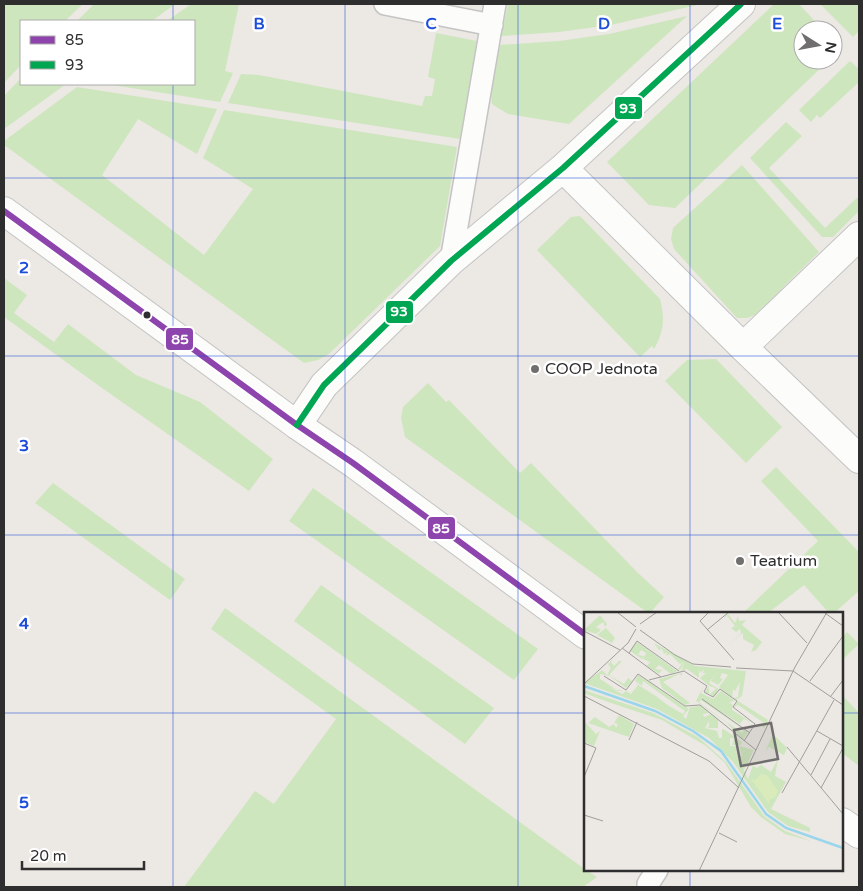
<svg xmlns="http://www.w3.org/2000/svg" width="863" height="891" font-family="'Varela Round',sans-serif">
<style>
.green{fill:#cee6be}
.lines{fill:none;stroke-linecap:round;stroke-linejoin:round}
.service-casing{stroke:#c5c4c5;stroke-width:24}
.minor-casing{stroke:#c5c4c5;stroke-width:30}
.tertiary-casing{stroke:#c5c4c5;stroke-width:30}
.service{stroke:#fcfcfb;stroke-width:21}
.minor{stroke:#fcfcfb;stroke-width:28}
.tertiary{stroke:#fcfcfb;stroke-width:28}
.bus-1-casing{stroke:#fff;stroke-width:10}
.bus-2-casing{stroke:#fff;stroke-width:10}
.bus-1{stroke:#8e44ad;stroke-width:6}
.bus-2{stroke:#00a651;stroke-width:6}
.grid{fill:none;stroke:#1d4ed8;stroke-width:1;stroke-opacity:0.55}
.bus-dot{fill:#2e2e2e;stroke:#fff;stroke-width:2}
.poi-dot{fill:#706f6e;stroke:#fff;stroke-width:2}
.labels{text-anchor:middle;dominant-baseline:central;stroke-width:5;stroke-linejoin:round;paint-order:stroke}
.poi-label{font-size:16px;fill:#2e2e2e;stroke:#fff;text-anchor:start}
.inset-river{fill:none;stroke:#99d6ec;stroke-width:2.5}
.inset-road{fill:none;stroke:#a09e9b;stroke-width:1}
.view{fill:#706f6e;fill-opacity:0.15;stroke:#706f6e;stroke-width:2.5}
.inset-edge{fill:none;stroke:#2e2e2e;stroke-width:2.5}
.grid-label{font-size:16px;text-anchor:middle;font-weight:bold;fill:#1d4ed8;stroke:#fff;stroke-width:5;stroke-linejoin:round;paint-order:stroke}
.line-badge{stroke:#fff;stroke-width:2}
.badge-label{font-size:14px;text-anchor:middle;font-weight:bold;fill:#fff}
</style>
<rect width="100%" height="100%" fill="#ece8e4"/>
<path class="green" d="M 4,4 L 83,4 L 65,21 L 21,21 L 21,65 L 4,83 Z
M 94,4 L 175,4 L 152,21 L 77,21 Z
M 191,4 L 239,4 L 225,71 L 233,73 L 220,102 L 106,84 L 194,84 L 194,21 L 167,21 Z
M 508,4 L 701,4 L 611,25 L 559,32 L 501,36 Z
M 774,4 L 799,4 L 823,30 L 803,30 L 803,60 L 829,60 L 675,208 L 649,205 L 607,162 Z
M 820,4 L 859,4 L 859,31 L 853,37 Z
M 687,16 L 569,124 L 508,114 L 498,108 L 492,104 L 491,95 L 500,45 L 559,41 L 609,34 Z
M 436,33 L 477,41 L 460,139 L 228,103 L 241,74 L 259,75 L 422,106 L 425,96 L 432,96 L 435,79 L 428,77 Z
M 850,61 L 859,69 L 859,82 L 820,118 L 817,115 L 811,122 L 799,110 Z
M 21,78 L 21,84 L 66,84 L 4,129 L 4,96 Z
M 77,87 L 217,109 L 197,154 L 138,119 L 102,175 L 204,255 L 253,189 L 203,158 L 224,110 L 457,147 L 440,246 L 329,354 L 318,360 L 304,363 L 4,145 L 4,141 Z
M 786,122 L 802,136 L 769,168 L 825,228 L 859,196 L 859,211 L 833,237 L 822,237 L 750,158 Z
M 742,165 L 819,252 L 755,315 L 747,318 L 737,318 L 674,249 L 671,239 L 673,228 Z
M 580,216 L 660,299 C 665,319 664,331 654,349 L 652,346 L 640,357 L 537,250 L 571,217 Z
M 4,278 L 27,295 L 14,313 L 54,342 L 68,324 L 136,375 L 200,402 L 273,459 L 249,491 L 102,388 L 4,317 Z
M 716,359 L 782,427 L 746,463 L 665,381 L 687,360 Z
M 428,383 L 446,402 L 449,400 L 520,473 L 531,463 L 638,573 L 664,597 L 650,613 L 648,613 L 405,437 L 401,418 L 403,407 Z
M 776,467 L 859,552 L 859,591 L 834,613 L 829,613 L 804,585 L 768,613 L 743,613 L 818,541 L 761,481 Z
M 53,483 L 185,579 L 170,600 L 35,503 Z
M 313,488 L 538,649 L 514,680 L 289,521 Z
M 321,585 L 494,708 L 465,744 L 294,621 Z
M 225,608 L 586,870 L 597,877 L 583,887 L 184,887 L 255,791 L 274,804 L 336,719 L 211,629 Z
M 847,632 L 859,644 L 842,660 L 842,638 Z
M 842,695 L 859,713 L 859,766 L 842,753 Z"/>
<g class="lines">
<defs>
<path id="service" d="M 385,4 L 492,25
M 451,261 L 495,4
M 648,884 L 657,870"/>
<path id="minor" d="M 563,168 L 743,347 L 859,459
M 743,347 L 859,236
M 297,425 L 324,385 L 451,261 L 563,168 L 741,4"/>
<path id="tertiary" d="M 4,211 L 297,425 L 353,463 L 586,635
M 842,822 L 859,834"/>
</defs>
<use href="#service" class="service-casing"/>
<use href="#minor" class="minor-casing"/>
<use href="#tertiary" class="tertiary-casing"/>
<use href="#service" class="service"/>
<use href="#minor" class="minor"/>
<use href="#tertiary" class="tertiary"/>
<defs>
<path id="bus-1" d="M 4,211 L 297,425 L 353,463 L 586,635"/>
<path id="bus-2" d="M 297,425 L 324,385 L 451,261 L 563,168 L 741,4"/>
</defs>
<use href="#bus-1" class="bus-1-casing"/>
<use href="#bus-2" class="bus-2-casing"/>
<use href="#bus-1" class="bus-1"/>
<use href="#bus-2" class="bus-2"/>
</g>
<path class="grid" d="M 173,4 L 173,21M 345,4 L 345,887M 518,4 L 518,887M 690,4 L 690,614M 173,84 L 173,887M 4,178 L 859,178M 4,356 L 859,356M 4,535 L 859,535M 4,713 L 586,713M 842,713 L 859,713M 690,870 L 690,887"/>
<circle class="bus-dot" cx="147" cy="315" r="4.5"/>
<g class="poi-dot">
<circle cx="535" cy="369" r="5"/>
<circle cx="740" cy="561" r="5"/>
</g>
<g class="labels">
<g class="poi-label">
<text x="545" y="369">COOP Jednota</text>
<text x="750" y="561">Teatrium</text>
</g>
</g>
<g transform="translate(584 612)">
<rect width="259" height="259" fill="#ece8e4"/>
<path d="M 144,2 L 151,11 L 154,4 L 155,9 L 162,8 L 158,13 L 178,30 L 172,38 L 167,40 L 170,33 L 159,27 L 159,21 L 144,33 L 157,22 L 156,17 L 152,20 L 147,16 L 151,14 L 143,4 L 139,6 ZM 16,3 L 23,12 L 21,15 L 19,10 L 12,15 L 17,18 L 12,22 L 0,18 ZM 22,16 L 31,26 L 28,31 L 13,23 ZM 53,30 L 93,59 L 92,60 L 87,62 L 75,53 L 71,57 L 78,58 L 75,62 L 63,54 L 66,50 L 59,47 L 62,41 L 57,38 L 54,43 L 60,44 L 58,47 L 46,39 ZM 70,31 L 111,54 L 162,59 L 158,84 L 152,88 L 149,86 L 154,85 L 156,70 L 151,79 L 149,77 L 148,86 L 135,75 L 144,63 L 138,61 L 136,66 L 139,67 L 134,73 L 127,69 L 134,58 L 125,71 L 135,77 L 130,85 L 126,82 L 132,77 L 129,75 L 125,74 L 125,82 L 121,80 L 125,74 L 116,66 L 122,61 L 119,61 L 120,57 L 117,61 L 115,58 L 115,66 L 103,57 L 97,59 L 99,55 L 100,50 L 98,55 L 96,58 L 94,57 L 99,50 L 96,52 L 86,42 L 82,44 L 83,40 L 80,42 L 78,37 L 75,38 ZM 31,45 L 27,50 L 30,54 L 35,49 L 38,49 L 25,63 L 40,72 L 44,66 L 48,69 L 42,76 L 26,64 L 16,62 L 16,67 L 33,78 L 40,78 L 34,79 L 25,74 L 34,80 L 39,82 L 47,72 L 42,79 L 47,82 L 54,73 L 50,70 L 79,89 L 51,69 L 54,63 L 105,97 L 99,104 L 102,107 L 106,95 L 117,94 L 125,101 L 119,102 L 120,105 L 127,102 L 134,108 L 134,116 L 122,116 L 125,115 L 125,109 L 121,116 L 133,119 L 135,126 L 138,126 L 138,117 L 141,118 L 158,130 L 157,133 L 148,133 L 150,126 L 146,126 L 146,134 L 152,134 L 153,144 L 158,144 L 155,134 L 170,138 L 160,158 L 164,167 L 174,139 L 169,154 L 173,156 L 177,153 L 187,160 L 194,147 L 191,164 L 202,170 L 187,197 L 226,216 L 226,220 L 204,214 L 184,200 L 149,150 L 125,126 L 73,97 L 0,71 L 18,58 L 23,63 L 27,56 L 24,52 ZM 59,69 L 95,95 L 101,99 L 99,102 L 85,94 L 58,74 ZM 98,61 L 98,64 L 95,62 L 79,70 L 106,91 L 101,93 L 78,76 L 75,67 ZM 120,73 L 117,81 L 129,87 L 137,79 L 151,89 L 145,90 L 149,93 L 148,98 L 170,112 L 160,107 L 156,112 L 118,87 L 164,120 L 159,128 L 142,110 L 112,89 ZM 117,88 L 160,118 L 158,121 L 120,94 L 115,90 ZM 0,78 L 69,101 L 114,125 L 142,150 L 180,204 L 201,219 L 227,229 L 201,222 L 177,205 L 167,195 L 141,151 L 122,134 L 78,108 L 24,90 L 0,81 ZM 154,89 L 184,108 L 180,116 L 177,114 L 180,111 L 154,93 L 150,95 ZM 35,103 L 50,112 L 45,125 L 4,111 L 11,105 L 25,115 L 30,112 L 32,116 L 34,112 L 30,111 ZM 0,109 L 12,122 L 16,119 L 10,134 L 0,130 ZM 189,122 L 203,136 L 200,143 L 185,135 L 181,140 Z" fill="#cee6be" fill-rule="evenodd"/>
<path d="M 177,162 L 183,163 L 194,179 L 191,185 L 185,188 L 185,192 L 167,167 L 171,168 Z" fill="#d9eabb"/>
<path class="inset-river" d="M 0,74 L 71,99 L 109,119 L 137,139 L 182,202 L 202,216 L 259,236"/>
<path class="inset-road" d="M 33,0 L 52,15M 125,0 L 116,9 L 150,48M 194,0 L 223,31M 241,1 L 259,14M 56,12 L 73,0M 56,18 L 91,43 L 109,52 L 147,55M 123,18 L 145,0M 0,19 L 36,38M 38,36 L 77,65M 45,41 L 53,29 L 95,59M 152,56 L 209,59 L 259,93M 20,64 L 42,78 L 54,62 L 101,94 L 116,93 L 172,138M 65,68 L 100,59 L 123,74 L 120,80 L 129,85 L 136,77 L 153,89 L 149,95 L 171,112 L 160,129M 226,69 L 259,24M 0,72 L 44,31 L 52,17M 0,84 L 125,149 L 155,176M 247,84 L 259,68M 118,87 L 166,121M 233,119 L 259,134M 45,128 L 53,110M 0,131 L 12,136 L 0,165M 203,135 L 259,202M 227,163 L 246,127M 237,176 L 259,136M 198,181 L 250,88M 0,203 L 19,209M 135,221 L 153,230M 115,259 L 211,55 L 243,0"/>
<path class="view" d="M 187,111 L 194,147 L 157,154 L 150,118 Z"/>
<rect width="259" height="259" class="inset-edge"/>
</g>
<g class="grid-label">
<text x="259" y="29">B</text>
<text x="431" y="29">C</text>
<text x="604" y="29">D</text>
<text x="777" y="29">E</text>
<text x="24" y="273">2</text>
<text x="24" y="451">3</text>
<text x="24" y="629">4</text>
<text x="24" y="808">5</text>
</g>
<g class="line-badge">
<rect x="614" y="96" width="29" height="24" rx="5" fill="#00a651"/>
<rect x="385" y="300" width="29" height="24" rx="5" fill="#00a651"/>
<rect x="165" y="327" width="29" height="24" rx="5" fill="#8e44ad"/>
<rect x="427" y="516" width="29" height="24" rx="5" fill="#8e44ad"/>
</g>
<g class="badge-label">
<text x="628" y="113">93</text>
<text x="399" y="316">93</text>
<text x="180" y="344">85</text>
<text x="441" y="533">85</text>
</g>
<rect width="863" height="891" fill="none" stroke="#2e2e2e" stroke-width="10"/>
<rect x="20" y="20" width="175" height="65" fill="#ffffff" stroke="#ababab"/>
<rect x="30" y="36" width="25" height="8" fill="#8e44ad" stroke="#ababab"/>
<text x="65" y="45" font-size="15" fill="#2e2e2e">85</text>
<rect x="30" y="61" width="25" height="8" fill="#00a651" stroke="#ababab"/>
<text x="65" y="70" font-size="15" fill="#2e2e2e">93</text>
<g transform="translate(818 45) rotate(101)"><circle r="24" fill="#ffffff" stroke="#ababab"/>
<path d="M0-4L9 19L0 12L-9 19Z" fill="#706f6e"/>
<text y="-8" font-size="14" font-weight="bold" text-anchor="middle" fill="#2e2e2e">N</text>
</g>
<path d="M22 861v8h122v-8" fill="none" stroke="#2e2e2e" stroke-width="2.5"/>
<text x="30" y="861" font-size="15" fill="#2e2e2e" stroke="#ffffff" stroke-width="4" paint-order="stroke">20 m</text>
</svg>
